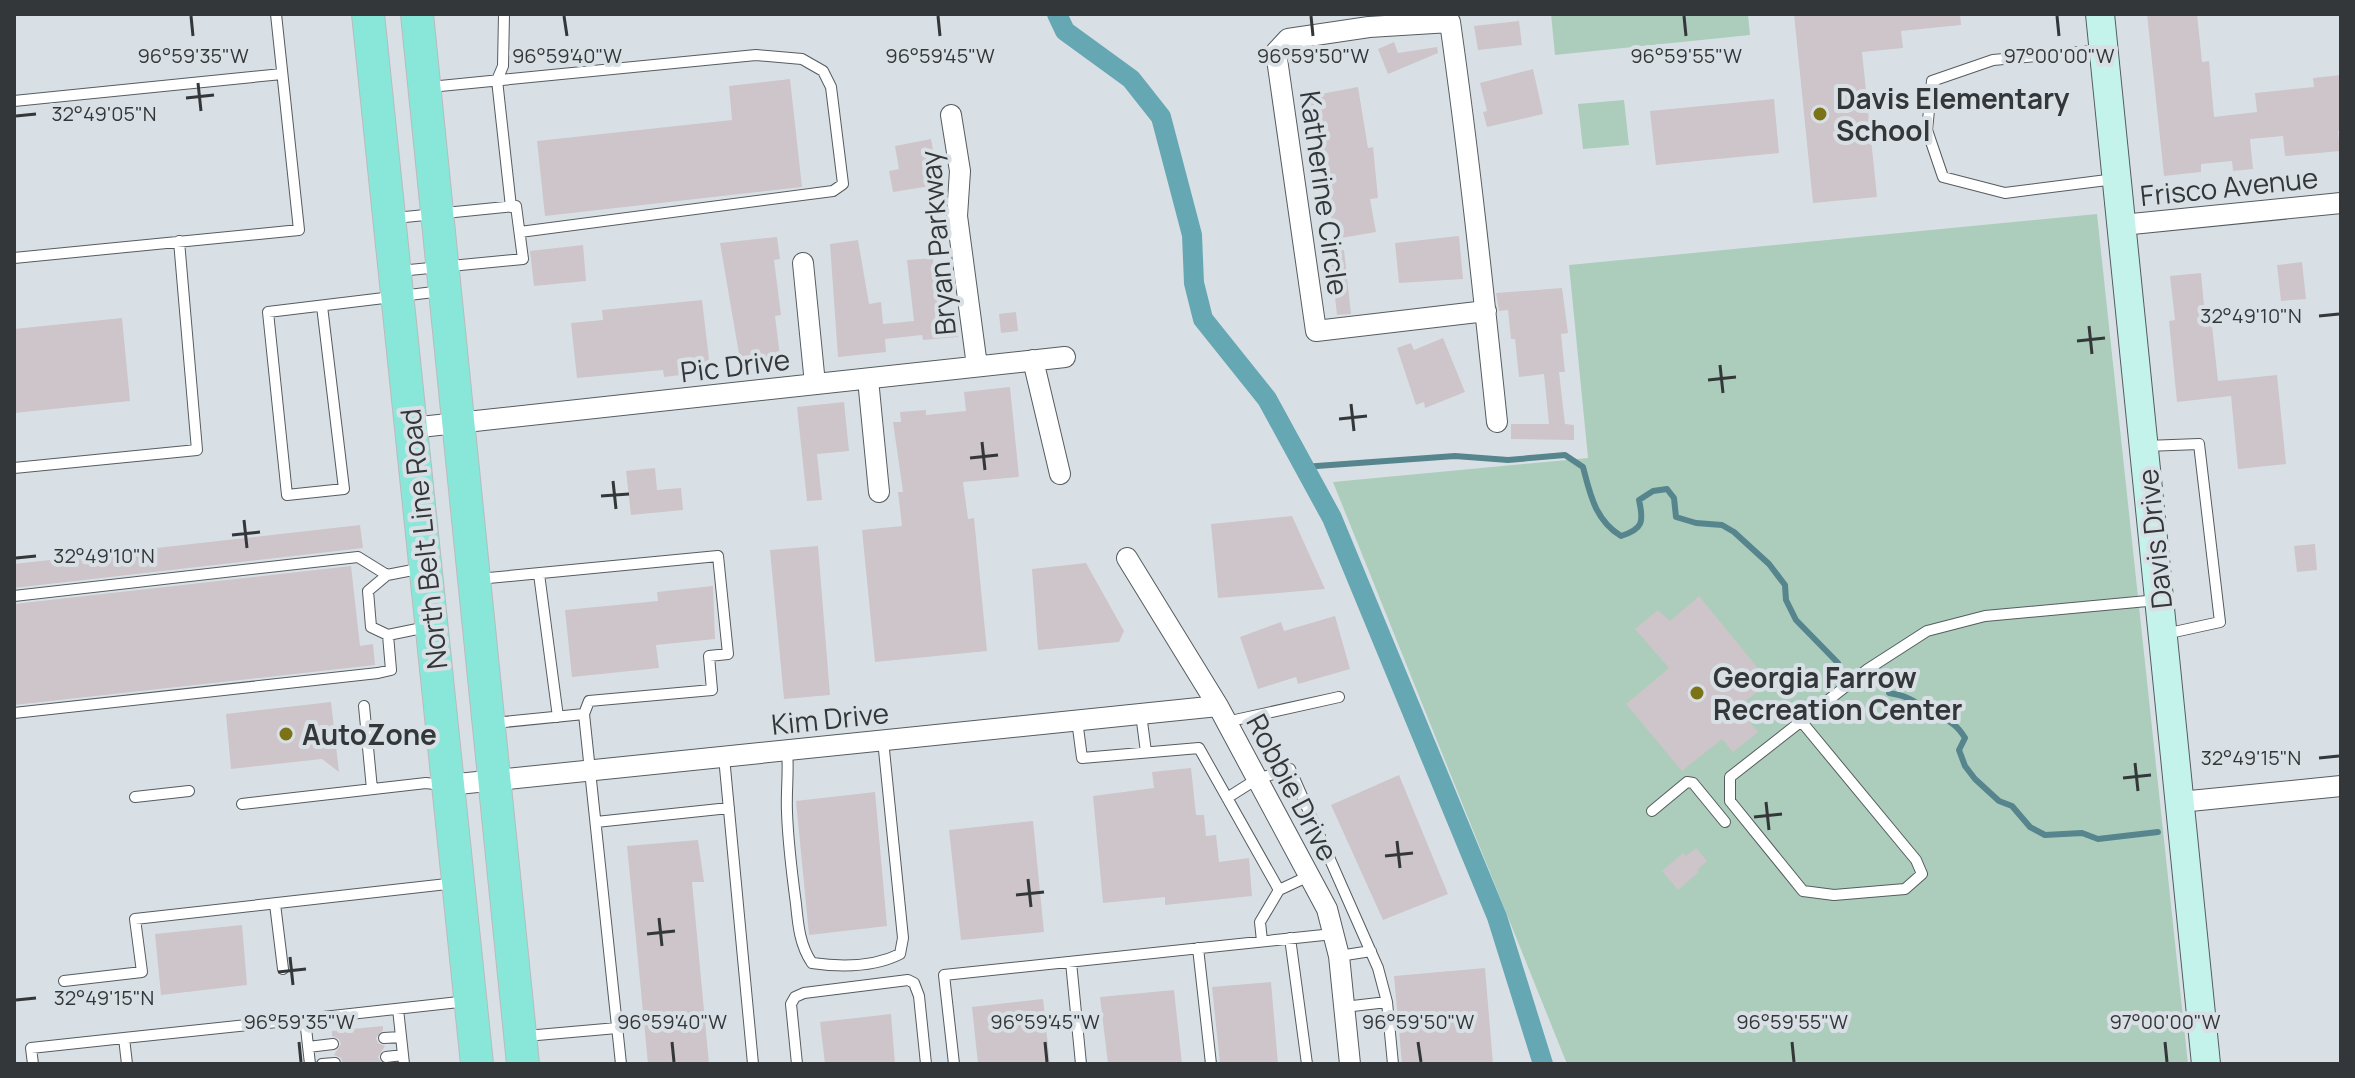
<svg xmlns="http://www.w3.org/2000/svg" width="2355" height="1078" font-family="Manrope,sans-serif">
<style>
.green{fill:#accdbb}
.lines{fill:none;stroke-linecap:round;stroke-linejoin:round}
.stream{stroke:#56858e;stroke-width:6}
.canal{stroke:#65a7b2;stroke-width:20}
.building{fill:#cdc5ca}
.lane-casing{stroke:#555c60;stroke-width:12}
.street-casing{stroke:#555c60;stroke-width:22}
.secondary-casing{stroke:#555c60;stroke-width:30}
.primary-casing{stroke:#babbbc;stroke-width:34}
.lane{stroke:#fff;stroke-width:10}
.street{stroke:#fff;stroke-width:20}
.secondary{stroke:#c4f3ec;stroke-width:28}
.primary{stroke:#88e7d9;stroke-width:32}
.ticks{fill:none;stroke:#343739;stroke-width:3}
.poi-dot{fill:#7b7316;stroke:#d9e0e5;stroke-width:3}
.labels{text-anchor:middle;dominant-baseline:central;stroke-width:8;stroke-linejoin:round;paint-order:stroke}
.poi-label{font-size:28px;font-weight:bold;fill:#343739;stroke:#d9e0e5;text-anchor:start}
.street-label{font-size:28px;fill:#343739;stroke:#d9e0e5}
.ticks-label{font-size:20px;text-anchor:middle;fill:#343739;stroke:#d9e0e5;stroke-width:8;stroke-linejoin:round;paint-order:stroke}
</style>
<rect width="100%" height="100%" fill="#d9e0e5"/>
<path class="green" d="M 1551,14 L 1748,14 L 1750,35 L 1555,55 Z
M 1624,100 L 1629,145 L 1583,149 L 1578,104 Z
M 2097,214 L 2188,1064 L 1567,1064 L 1333,482 L 1588,458 L 1569,265 Z"/>
<g class="lines">
<path class="stream" d="M 1303,467 L 1455,456 L 1508,460 L 1565,455 L 1583,467 C 1590,494 1595,520 1621,536 C 1643,529 1644,522 1639,500 L 1653,491 L 1667,489 L 1674,498 L 1676,517 L 1696,523 L 1722,525 L 1734,532 L 1769,564 L 1785,585 L 1786,600 L 1796,620 L 1838,663
M 1889,693 C 1914,697 1915,704 1935,714 C 1949,721 1957,724 1965,738 L 1959,750 L 1965,766 L 1975,779 L 1999,801 L 2012,806 L 2030,827 L 2045,835 L 2082,833 L 2098,839 L 2158,832"/>
<path class="canal" d="M 1057,14 L 1065,31 L 1131,79 L 1161,117 L 1192,235 L 1194,283 L 1203,319 L 1267,399 L 1332,518 L 1497,917 L 1543,1064"/>
</g>
<path class="building" d="M 1794,14 L 1960,14 L 1961,25 L 1901,31 L 1903,48 L 1862,52 L 1877,197 L 1813,203 Z
M 2147,14 L 2197,14 L 2202,62 L 2209,61 L 2214,117 L 2257,112 L 2255,93 L 2314,87 L 2313,78 L 2341,75 L 2341,131 L 2338,131 L 2340,151 L 2285,156 L 2283,136 L 2250,139 L 2253,169 L 2233,171 L 2232,161 L 2201,164 L 2201,172 L 2164,176 Z
M 1519,21 L 1522,45 L 1478,50 L 1474,26 Z
M 1394,42 L 1398,53 L 1437,47 L 1438,53 L 1388,74 L 1378,49 Z
M 1533,69 L 1543,114 L 1487,127 L 1483,112 L 1487,111 L 1480,83 Z
M 790,79 L 802,187 L 545,216 L 537,141 L 732,120 L 729,86 Z
M 1358,87 L 1368,148 L 1373,147 L 1378,198 L 1370,199 L 1376,232 L 1335,239 L 1329,206 L 1326,206 L 1319,139 L 1315,139 L 1310,96 Z
M 1774,99 L 1779,153 L 1656,165 L 1650,111 Z
M 931,139 L 936,167 L 940,166 L 943,184 L 893,192 L 889,171 L 899,169 L 895,146 Z
M 1459,236 L 1463,279 L 1399,283 L 1395,243 Z
M 777,237 L 780,259 L 774,260 L 781,315 L 775,316 L 780,356 L 740,360 L 720,243 Z
M 858,240 L 869,304 L 881,302 L 883,324 L 914,321 L 907,260 L 933,258 L 939,318 L 956,316 L 958,337 L 923,340 L 922,335 L 885,339 L 886,352 L 838,357 L 830,244 Z
M 583,245 L 586,281 L 534,286 L 530,251 Z
M 1344,250 L 1351,314 L 1337,315 L 1330,252 Z
M 2302,262 L 2306,299 L 2281,301 L 2277,265 Z
M 2201,273 L 2205,317 L 2211,316 L 2218,381 L 2277,375 L 2286,464 L 2238,469 L 2231,396 L 2177,402 L 2169,321 L 2175,320 L 2170,276 Z
M 1562,288 L 1568,333 L 1561,334 L 1565,372 L 1559,372 L 1565,424 L 1574,425 L 1574,440 L 1511,439 L 1511,424 L 1549,424 L 1544,374 L 1519,377 L 1515,339 L 1511,339 L 1508,310 L 1499,311 L 1496,293 Z
M 702,300 L 710,368 L 680,371 L 681,375 L 664,377 L 663,370 L 577,378 L 571,323 L 603,320 L 602,310 Z
M 1016,312 L 1018,331 L 1001,333 L 999,314 Z
M 122,318 L 130,401 L 14,413 L 14,329 Z
M 1443,338 L 1465,392 L 1425,408 L 1424,402 L 1416,405 L 1397,348 L 1411,343 L 1414,350 Z
M 1010,387 L 1019,477 L 963,482 L 968,519 L 974,518 L 987,651 L 875,662 L 862,530 L 902,526 L 898,492 L 903,492 L 893,422 L 901,422 L 900,412 L 926,410 L 926,415 L 966,411 L 964,392 Z
M 844,402 L 849,451 L 817,454 L 822,500 L 807,501 L 797,407 Z
M 655,468 L 657,490 L 681,488 L 683,510 L 631,515 L 626,471 Z
M 1292,516 L 1325,589 L 1218,598 L 1211,524 Z
M 360,525 L 363,548 L 14,588 L 14,564 Z
M 2315,544 L 2317,570 L 2297,572 L 2294,546 Z
M 818,546 L 830,695 L 784,699 L 770,550 Z
M 1086,563 L 1124,631 L 1119,642 L 1038,650 L 1032,569 Z
M 351,566 L 360,646 L 373,644 L 375,665 L 14,705 L 14,604 Z
M 713,586 L 715,639 L 656,645 L 659,668 L 572,677 L 565,610 L 658,601 L 657,592 Z
M 1699,596 L 1770,683 L 1737,707 L 1758,732 L 1733,752 L 1722,739 L 1682,771 L 1626,704 L 1669,668 L 1635,629 L 1658,610 L 1670,621 Z
M 1335,616 L 1350,669 L 1298,684 L 1296,677 L 1258,689 L 1240,637 L 1281,622 L 1284,631 Z
M 331,702 L 339,772 L 322,759 L 231,769 L 226,714 Z
M 1191,768 L 1196,815 L 1204,815 L 1206,836 L 1216,835 L 1219,862 L 1249,858 L 1252,896 L 1165,905 L 1165,897 L 1103,903 L 1093,796 L 1154,788 L 1152,772 Z
M 1399,775 L 1448,894 L 1383,920 L 1331,805 Z
M 875,792 L 887,926 L 809,935 L 796,801 Z
M 1033,821 L 1044,932 L 961,940 L 949,830 Z
M 698,840 L 704,882 L 692,882 L 709,1064 L 648,1064 L 627,846 Z
M 1696,848 L 1707,861 L 1697,870 L 1699,872 L 1678,890 L 1662,871 L 1683,853 L 1686,856 Z
M 242,925 L 247,985 L 161,995 L 155,934 Z
M 1485,968 L 1493,1064 L 1402,1064 L 1394,976 Z
M 1271,982 L 1278,1064 L 1220,1064 L 1212,987 Z
M 1174,990 L 1182,1064 L 1108,1064 L 1100,997 Z
M 1043,999 L 1050,1064 L 978,1064 L 972,1007 Z
M 891,1014 L 895,1064 L 825,1064 L 820,1022 Z
M 383,1026 L 383,1030 L 376,1038 L 378,1043 L 385,1046 L 378,1057 L 382,1064 L 343,1064 L 341,1058 L 334,1055 L 341,1044 L 339,1039 L 332,1036 L 332,1031 Z"/>
<g class="lines">
<defs>
<path id="lane" d="M 504,14 L 503,66 L 497,80 L 511,207
M 2101,50 L 1993,60 L 1932,81 L 1927,130 L 1943,177 L 2005,193 L 2115,179
M 430,87 L 756,55 L 802,59 L 823,71 L 831,87 L 843,184 L 833,191 L 520,232
M 14,101 L 282,74
M 395,218 L 516,206 L 523,259 L 399,271
M 14,258 L 299,230 L 276,14
M 322,306 L 344,489 L 287,495 L 268,312 L 442,291
M 2146,446 L 2199,444 L 2220,622 L 2165,634
M 14,468 L 197,450 L 179,241
M 539,574 L 558,717
M 387,575 L 368,591 L 371,627 L 388,635
M 478,579 L 718,556 L 728,654 L 709,656 L 712,690 L 589,701 L 584,714
M 14,596 L 358,557 L 387,575 L 423,568
M 364,706 L 372,789
M 14,713 L 378,673 L 391,670 L 388,635 L 427,627
M 1141,714 L 1146,752
M 1077,720 L 1082,758 L 1199,748 L 1279,890 L 1309,876
M 1801,721 L 1916,860 L 1922,874 L 1905,889 L 1834,895 L 1803,891 L 1730,801 L 1730,777 L 1868,669 L 1927,631 L 1985,616 L 2158,600
M 1226,722 L 1339,697
M 494,723 L 584,714 L 621,1064
M 787,750 C 789,771 786,791 787,812 C 788,843 792,874 796,904 C 798,925 800,946 812,963 C 840,967 874,967 900,954 L 903,938 L 883,740
M 724,757 L 753,1064
M 135,797 L 189,791
M 1227,798 L 1257,779 L 1290,769 L 1378,968 L 1387,1002
M 242,804 L 426,783 L 442,785
M 1652,811 L 1687,782 L 1693,783 L 1725,822
M 596,822 L 729,808
M 275,904 L 283,969
M 1290,938 L 1307,1064
M 1262,941 L 1260,922 L 1279,890
M 1198,948 L 1211,1064
M 1339,956 L 1371,951
M 1071,962 L 1081,1064
M 64,981 L 142,972 L 135,919 L 456,883
M 1344,1007 L 1387,1002 L 1393,1064
M 398,1009 L 404,1064
M 526,1036 L 617,1028
M 124,1038 L 305,1019
M 384,1038 L 401,1037
M 308,1047 L 333,1044
M 386,1057 L 403,1055
M 33,1064 L 31,1048 L 124,1038 L 127,1064
M 310,1064 L 305,1019 L 468,1001
M 322,1064 L 335,1063
M 797,1064 L 791,1004 L 795,997 L 804,993 L 908,980 L 914,983 L 919,996 L 926,1064
M 954,1064 L 944,975 L 1333,934"/>
<path id="street" d="M 951,115 L 960,171 L 957,216 L 977,366
M 2122,225 L 2341,203
M 803,263 L 815,384
M 1486,311 L 1316,331 L 1276,52 L 1288,39 L 1369,27 L 1450,22 C 1469,155 1483,288 1497,422
M 1033,360 L 1060,474
M 868,379 L 879,492
M 411,428 L 1065,357
M 1127,558 L 1218,706 L 1327,909 L 1339,956 L 1350,1064
M 448,785 L 1218,706
M 2180,802 L 2341,786"/>
<path id="secondary" d="M 2100,14 L 2206,1064"/>
<path id="primary" d="M 368,14 L 477,1064
M 417,14 L 523,1064"/>
</defs>
<use href="#lane" class="lane-casing"/>
<use href="#street" class="street-casing"/>
<use href="#secondary" class="secondary-casing"/>
<use href="#primary" class="primary-casing"/>
<use href="#lane" class="lane"/>
<use href="#street" class="street"/>
<use href="#secondary" class="secondary"/>
<use href="#primary" class="primary"/>
</g>
<path class="ticks" d="M 191,16 L 193,36M 564,16 L 567,36M 938,16 L 940,36M 1311,16 L 1313,36M 1684,16 L 1686,36M 2057,16 L 2059,36M 198,83 L 201,111M 186,98 L 214,95M 16,116 L 36,114M 2319,316 L 2339,314M 2089,326 L 2092,354M 2077,341 L 2105,338M 1720,365 L 1723,393M 1708,380 L 1736,377M 1351,404 L 1354,431M 1339,419 L 1367,416M 982,442 L 985,470M 970,458 L 998,455M 613,481 L 616,509M 601,496 L 629,494M 244,520 L 247,548M 232,535 L 260,532M 16,558 L 36,556M 2319,758 L 2339,756M 2135,763 L 2138,791M 2123,778 L 2151,775M 1766,802 L 1769,830M 1754,817 L 1782,814M 1397,841 L 1400,868M 1385,856 L 1413,853M 1028,879 L 1031,907M 1016,895 L 1044,892M 659,918 L 662,946M 647,934 L 675,931M 290,957 L 293,985M 278,972 L 306,969M 16,1000 L 36,998M 299,1042 L 301,1062M 672,1042 L 674,1062M 1045,1042 L 1047,1062M 1418,1042 L 1421,1062M 1792,1042 L 1794,1062M 2165,1042 L 2167,1062"/>
<g class="poi-dot">
<circle cx="1820" cy="114" r="8"/>
<circle cx="1697" cy="693" r="8"/>
<circle cx="286" cy="734" r="8"/>
</g>
<g class="labels">
<g class="poi-label">
<text x="1836" y="98">Davis Elementary<tspan x="1836" dy="32">School</tspan></text>
<text x="1713" y="677">Georgia Farrow<tspan x="1713" dy="32">Recreation Center</tspan></text>
<text x="302" y="734">AutoZone</text>
</g>
<g class="street-label">
<text transform="translate(2229 186) rotate(-6)">Frisco Avenue</text>
<text transform="translate(1325 193) rotate(82)">Katherine Circle</text>
<text transform="translate(937 243) rotate(-95)">Bryan Parkway</text>
<text transform="translate(735 365) rotate(-7)">Pic Drive</text>
<text transform="translate(423 539) rotate(-96)">North Belt Line Road</text>
<text transform="translate(2154 539) rotate(-96)">Davis Drive</text>
<text transform="translate(830 718) rotate(-6)">Kim Drive</text>
<text transform="translate(1293 787) rotate(62)">Robbie Drive</text>
</g>
</g>
<g class="ticks-label">
<text x="193" y="63">96°59'35"W</text>
<text x="567" y="63">96°59'40"W</text>
<text x="940" y="63">96°59'45"W</text>
<text x="1313" y="63">96°59'50"W</text>
<text x="1686" y="63">96°59'55"W</text>
<text x="2059" y="63">97°00'00"W</text>
<text x="104" y="121">32°49'05"N</text>
<text x="2251" y="323">32°49'10"N</text>
<text x="104" y="563">32°49'10"N</text>
<text x="2251" y="765">32°49'15"N</text>
<text x="104" y="1005">32°49'15"N</text>
<text x="299" y="1029">96°59'35"W</text>
<text x="672" y="1029">96°59'40"W</text>
<text x="1045" y="1029">96°59'45"W</text>
<text x="1418" y="1029">96°59'50"W</text>
<text x="1792" y="1029">96°59'55"W</text>
<text x="2165" y="1029">97°00'00"W</text>
</g>
<rect width="2355" height="1078" fill="none" stroke="#343739" stroke-width="32"/>
</svg>
